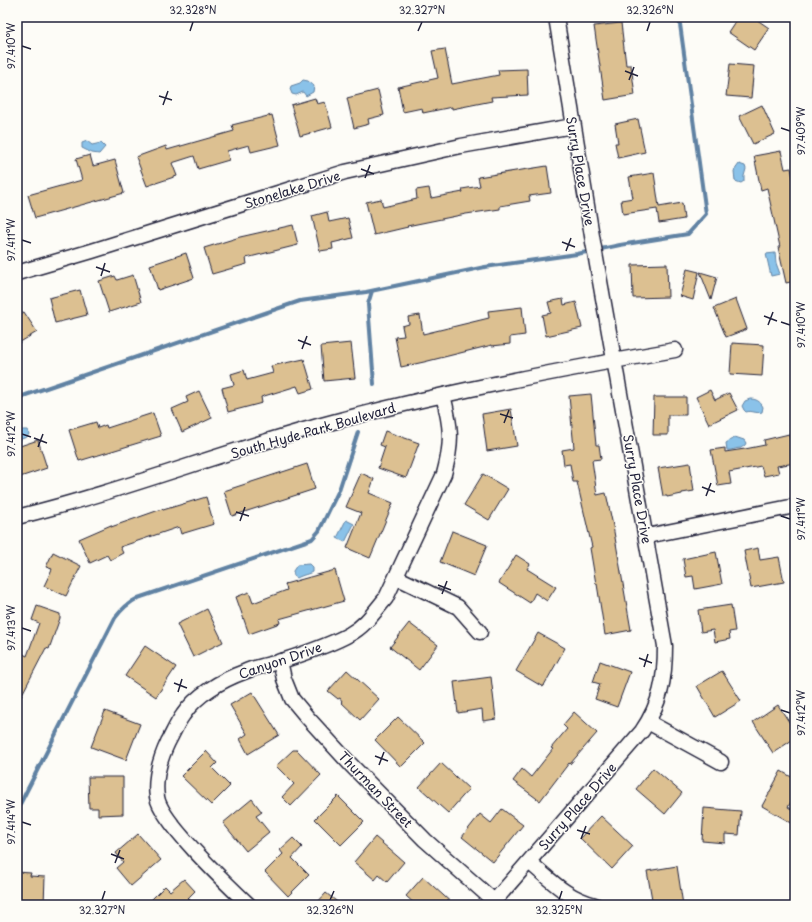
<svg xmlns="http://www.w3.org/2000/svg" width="812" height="922" font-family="'Playpen Sans',sans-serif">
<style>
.water{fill:#8ac2e9;stroke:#6082a3}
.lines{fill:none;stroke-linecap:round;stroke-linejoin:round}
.stream{stroke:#6082a3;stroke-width:4}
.building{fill:#dcc091;stroke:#22223b}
.minor-casing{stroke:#22223b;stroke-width:17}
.minor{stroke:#fdfcf7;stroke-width:14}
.ticks{fill:none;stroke:#22223b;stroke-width:1.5}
.labels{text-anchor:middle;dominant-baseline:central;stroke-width:3;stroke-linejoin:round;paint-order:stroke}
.street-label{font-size:13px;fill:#22223b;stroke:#fdfcf7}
.neatline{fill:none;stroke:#22223b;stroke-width:1.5}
.ticks-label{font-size:10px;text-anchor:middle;fill:#22223b}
</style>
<rect width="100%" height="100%" fill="#fdfcf7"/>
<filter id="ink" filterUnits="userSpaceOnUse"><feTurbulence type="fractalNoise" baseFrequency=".025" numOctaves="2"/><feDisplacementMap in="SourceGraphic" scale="8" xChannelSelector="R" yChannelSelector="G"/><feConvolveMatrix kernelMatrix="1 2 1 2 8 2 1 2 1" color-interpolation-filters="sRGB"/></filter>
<g filter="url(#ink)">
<path class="water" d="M 303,80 L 308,81 L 314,86 L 313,92 L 306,96 L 303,92 L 296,95 L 292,94 L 290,89 L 291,86 L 300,83 Z
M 87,141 L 92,145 L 101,143 L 105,147 L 99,154 L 92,153 L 82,148 L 82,143 Z
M 739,164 L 745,166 L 746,169 L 744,176 L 744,181 L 741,183 L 735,181 L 734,171 Z
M 775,253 L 776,263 L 780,274 L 771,276 L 766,254 Z
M 750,399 C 756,399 760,401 763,407 L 762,412 C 756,414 752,410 746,412 L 744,410 L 742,406 L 745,401 Z
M 17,430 L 27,430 L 29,434 L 27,437 L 21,439 L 17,444 Z
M 735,437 L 744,440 L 746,443 L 745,445 L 741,448 C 735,448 732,451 727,450 L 726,443 Z
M 346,520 L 354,524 L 345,542 L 337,538 Z
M 309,564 L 312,567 L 312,572 C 309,574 302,575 297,578 L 294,576 L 293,571 L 297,565 Z"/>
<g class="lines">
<path class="stream" d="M 372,291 L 368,304 L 374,384
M 17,398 L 300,301 L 366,292 L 485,267 L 577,254 L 620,245 L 688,234 L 706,214 L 679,17
M 17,810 L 115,618 C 121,610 128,603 138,598 L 312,539 L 319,531 L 339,490 L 358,432"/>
</g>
<path class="building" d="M 738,17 L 753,17 L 769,28 L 754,50 L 728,32 Z
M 621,23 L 626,65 L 631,65 L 635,95 L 605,100 L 594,26 Z
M 445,49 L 452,84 L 499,75 L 498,70 L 527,69 L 528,95 L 491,97 L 492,101 L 452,109 L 452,107 L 423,113 L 422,108 L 403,112 L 398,87 L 438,78 L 432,51 Z
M 730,64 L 754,66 L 751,98 L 726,96 Z
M 378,90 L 384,115 L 368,119 L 369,124 L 354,128 L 347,98 Z
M 315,98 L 317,104 L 325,102 L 332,127 L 300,136 L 291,105 Z
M 762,105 L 775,134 L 753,144 L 739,116 Z
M 272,115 L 280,145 L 251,152 L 249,145 L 227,151 L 229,160 L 198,169 L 194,156 L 172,163 L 177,176 L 147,186 L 136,157 L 166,146 L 167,150 L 234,131 L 232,125 Z
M 638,119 L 645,152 L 618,158 L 615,143 L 618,143 L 615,124 Z
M 781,151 L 785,169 L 791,168 L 795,188 L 795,281 L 786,283 L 778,247 L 780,247 L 767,188 L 761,190 L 754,156 Z
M 90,155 L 93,166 L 115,160 L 124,193 L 35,218 L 28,195 L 82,180 L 76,159 Z
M 547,166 L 551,193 L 529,196 L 530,201 L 500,206 L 500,209 L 466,214 L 407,226 L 408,227 L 374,235 L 366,202 L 381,199 L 383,207 L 417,199 L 416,190 L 429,188 L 431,198 L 463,192 L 462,189 L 480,186 L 478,177 Z
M 654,173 L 659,207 L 682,203 L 684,219 L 659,223 L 657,209 L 623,214 L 621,200 L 633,198 L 629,177 Z
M 327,212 L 329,222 L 348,218 L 353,238 L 332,243 L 333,249 L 320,251 L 312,216 Z
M 293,225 L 298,245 L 246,258 L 247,264 L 212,274 L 204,248 L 240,237 Z
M 186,253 L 194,278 L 158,290 L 150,265 Z
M 667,264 L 668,297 L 633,298 L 632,265 Z
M 687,269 L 699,272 L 693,300 L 680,296 Z
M 700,272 L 717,277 L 711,300 Z
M 133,275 L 141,302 L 109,312 L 99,281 L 115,276 L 117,280 Z
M 80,290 L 87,315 L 55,323 L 49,298 Z
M 563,299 L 564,305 L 576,302 L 582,328 L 546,336 L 542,315 L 551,313 L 548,302 Z
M 736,299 L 747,329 L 726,337 L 714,308 Z
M 522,307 L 525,335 L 510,337 L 510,344 L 492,346 L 492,345 L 424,362 L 401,367 L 395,337 L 404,336 L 402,326 L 409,324 L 408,317 L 420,315 L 423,334 L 489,318 L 488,311 Z
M 24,312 L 37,332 L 17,344 L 17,316 Z
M 351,343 L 355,378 L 324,381 L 321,346 Z
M 732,343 L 764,345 L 762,376 L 730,374 Z
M 304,359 L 313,389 L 300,393 L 297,386 L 261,397 L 262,403 L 228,412 L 222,388 L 234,385 L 231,374 L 244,370 L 247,380 L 273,373 L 271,366 Z
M 710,390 L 715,400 L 729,393 L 738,410 L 709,424 L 696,397 Z
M 199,391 L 212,418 L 182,432 L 172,409 L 188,402 L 186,397 Z
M 591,394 L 596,445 L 599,445 L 601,459 L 592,460 L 597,495 L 606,493 L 613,526 L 631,630 L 605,635 L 597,584 L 596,584 L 590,548 L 592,547 L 577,482 L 573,482 L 570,464 L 564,465 L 562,450 L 574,448 L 569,396 Z
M 654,397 L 686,397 L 686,415 L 668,415 L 668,435 L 653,435 Z
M 511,409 L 517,446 L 487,451 L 482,414 Z
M 153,413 L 161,436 L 79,461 L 69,430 L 96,422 L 98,428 L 106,425 L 107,428 Z
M 385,431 L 419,443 L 406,478 L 378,468 L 385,447 L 380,445 Z
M 789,434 L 795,463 L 777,466 L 779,473 L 764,476 L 761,466 L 729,472 L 731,484 L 718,486 L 711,450 L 725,448 L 725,452 L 745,449 L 765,445 L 764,440 Z
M 38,440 L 47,468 L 17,478 L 17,447 Z
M 690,463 L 694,491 L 682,493 L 682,494 L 667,497 L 667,496 L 663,496 L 658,468 Z
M 307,464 L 315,489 L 232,516 L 224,491 Z
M 361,473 L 374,479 L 369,493 L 393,503 L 370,558 L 347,548 L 361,513 L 346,507 Z
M 483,474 L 508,489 L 489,520 L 464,505 Z
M 206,497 L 214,524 L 181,534 L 179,527 L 120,547 L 123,553 L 110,560 L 107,555 L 90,563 L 79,539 L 111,525 L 111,527 L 162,509 L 163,510 Z
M 452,531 L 487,545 L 474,576 L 440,562 Z
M 758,548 L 760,560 L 779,557 L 784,582 L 751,588 L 744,551 Z
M 53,552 L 81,566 L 66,596 L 44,586 L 52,569 L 46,567 Z
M 716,552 L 722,584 L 695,589 L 693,576 L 686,577 L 683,559 Z
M 516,555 L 530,564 L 527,569 L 556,587 L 547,601 L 535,593 L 530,603 L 499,583 Z
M 335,570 L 344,601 L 279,619 L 280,623 L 249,634 L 236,597 L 249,592 L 253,603 L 287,590 L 285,584 Z
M 731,605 L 735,631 L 729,632 L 730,639 L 715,642 L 713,630 L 701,632 L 698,610 Z
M 37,606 L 60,614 L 60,618 L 49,649 L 46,648 L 17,704 L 17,651 L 27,656 L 39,623 L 32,620 Z
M 207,609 L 223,642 L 193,657 L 177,624 Z
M 409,623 L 438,645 L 419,670 L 390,647 Z
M 538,633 L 565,648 L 543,687 L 516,671 Z
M 145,646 L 176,667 L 156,697 L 125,676 Z
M 600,661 L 630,672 L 617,707 L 595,699 L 600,684 L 593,682 Z
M 347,670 L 379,699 L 360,720 L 341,702 L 342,701 L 340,698 L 338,699 L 328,691 Z
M 722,671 L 741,701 L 715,717 L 697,686 Z
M 491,677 L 496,719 L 483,721 L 482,709 L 458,713 L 454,682 Z
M 252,692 L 279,735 L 248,754 L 240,739 L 247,734 L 230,705 Z
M 778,705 L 795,731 L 795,738 L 773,753 L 753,722 Z
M 105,711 L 140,724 L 126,760 L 91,747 Z
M 574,712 L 597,733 L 570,764 L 569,763 L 540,801 L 513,781 L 522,769 L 531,777 L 553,749 L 551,748 L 567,729 L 563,725 Z
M 398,717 L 425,743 L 401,767 L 375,740 Z
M 293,750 L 297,750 L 321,775 L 291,806 L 282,797 L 294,784 L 276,766 Z
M 206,751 L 217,763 L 212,768 L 230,786 L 211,805 L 181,776 Z
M 441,763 L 469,789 L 448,813 L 419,787 Z
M 653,768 L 682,793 L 665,814 L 636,789 Z
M 781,771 L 795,779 L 795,795 L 788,807 L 795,811 L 795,825 L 762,806 Z
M 88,777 L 123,777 L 123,814 L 98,815 L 98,808 L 89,808 Z
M 338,796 L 364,822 L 341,845 L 315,819 Z
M 252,799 L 262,812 L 256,816 L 269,832 L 246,851 L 223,823 Z
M 704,808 L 741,811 L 739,835 L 725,834 L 725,843 L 702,841 Z
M 502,809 L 523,825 L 493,862 L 462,837 L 480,814 L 491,823 Z
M 601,816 L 633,846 L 612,869 L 580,838 Z
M 138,834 L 161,860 L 131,886 L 116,868 L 123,862 L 116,853 Z
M 375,837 L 404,862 L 387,882 L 379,875 L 375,880 L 354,862 Z
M 293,838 L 302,847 L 292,858 L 309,875 L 288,896 L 265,872 L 283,854 L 280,850 Z
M 677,866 L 683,905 L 653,905 L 647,871 Z
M 17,872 L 31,873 L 30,876 L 45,877 L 44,904 L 17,905 Z
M 423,877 L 454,905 L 416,905 L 406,896 Z
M 184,879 L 195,891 L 188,898 L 195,905 L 146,905 L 165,886 L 170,891 Z
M 326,893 L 341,905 L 315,905 Z"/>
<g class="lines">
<defs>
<path id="minor" d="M 17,273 L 92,251 L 345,172 L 461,146 L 573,126
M 17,517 C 119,492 217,454 318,426 C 435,394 555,371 675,350
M 647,536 L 795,506
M 396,577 L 458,607 L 480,632
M 280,661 L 284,679 L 292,699 L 307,717 L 351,765 L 425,840 L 494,901
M 648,722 L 721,762
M 529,862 C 551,880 566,898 595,905
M 249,905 C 229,886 161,822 157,797 C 154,778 160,759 168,742 C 173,733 177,723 183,715 C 196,695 222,680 244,672 C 255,667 267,665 279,662 C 300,655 331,645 350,634 C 365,626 375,611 386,598 L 444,474 C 453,441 451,427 443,395
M 491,905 L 642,731 C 661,703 665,679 665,646 L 593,242 L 556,17"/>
</defs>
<use href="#minor" class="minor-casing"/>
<use href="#minor" class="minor"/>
</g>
</g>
<path class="ticks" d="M 190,31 L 193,22M 418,31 L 422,22M 647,31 L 650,22M 22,46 L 31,49M 625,71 L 638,76M 629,80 L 634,67M 159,96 L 172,100M 163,105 L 168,91M 781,128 L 790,131M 361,169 L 374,174M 365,178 L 370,165M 22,240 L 31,243M 562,242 L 575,247M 566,251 L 571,238M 96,267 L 110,272M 101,276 L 105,263M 764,316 L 777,321M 781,322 L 790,325M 768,325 L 773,312M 298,340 L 311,345M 302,349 L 307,336M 500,414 L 513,418M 504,423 L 509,410M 22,434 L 31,437M 34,438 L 47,443M 38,447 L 43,434M 702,487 L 715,492M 706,496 L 711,483M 236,512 L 249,516M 781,516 L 790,519M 240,521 L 245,507M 438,585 L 451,590M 442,594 L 447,581M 22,628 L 31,631M 639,658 L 652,663M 644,667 L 648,654M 174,683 L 187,688M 178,692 L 182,679M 781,710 L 790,713M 375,756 L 388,761M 379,765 L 384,752M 22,822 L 31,825M 577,830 L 590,834M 581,839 L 586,826M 111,854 L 124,859M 115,863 L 120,850M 102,900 L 105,891M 330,900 L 334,891M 559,900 L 562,891"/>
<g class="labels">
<g class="street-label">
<text transform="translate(581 171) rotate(80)">Surry Place Drive</text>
<text transform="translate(292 189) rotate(-17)">Stonelake Drive</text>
<text transform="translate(313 430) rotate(-16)">South Hyde Park Boulevard</text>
<text transform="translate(638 489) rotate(80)">Surry Place Drive</text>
<text transform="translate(280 660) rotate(-19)">Canyon Drive</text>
<text transform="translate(376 789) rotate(46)">Thurman Street</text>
<text transform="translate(577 806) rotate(-49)">Surry Place Drive</text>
</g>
</g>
<rect width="812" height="922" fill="none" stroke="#fdfcf7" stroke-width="44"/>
<rect x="22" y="22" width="768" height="878" class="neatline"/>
<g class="ticks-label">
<text x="193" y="14">32.328°N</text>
<text x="422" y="14">32.327°N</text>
<text x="650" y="14">32.326°N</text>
<text transform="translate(11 46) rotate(-90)" y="4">97.410°W</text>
<text transform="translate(801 131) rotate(-90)" y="4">97.409°W</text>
<text transform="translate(11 240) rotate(-90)" y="4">97.411°W</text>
<text transform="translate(801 325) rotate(-90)" y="4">97.410°W</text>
<text transform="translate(11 434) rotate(-90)" y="4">97.412°W</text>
<text transform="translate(801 519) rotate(-90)" y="4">97.411°W</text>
<text transform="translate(11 628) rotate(-90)" y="4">97.413°W</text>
<text transform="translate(801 713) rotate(-90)" y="4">97.412°W</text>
<text transform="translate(11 822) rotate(-90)" y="4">97.414°W</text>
<text x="102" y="914">32.327°N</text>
<text x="330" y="914">32.326°N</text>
<text x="559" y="914">32.325°N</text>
</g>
</svg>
